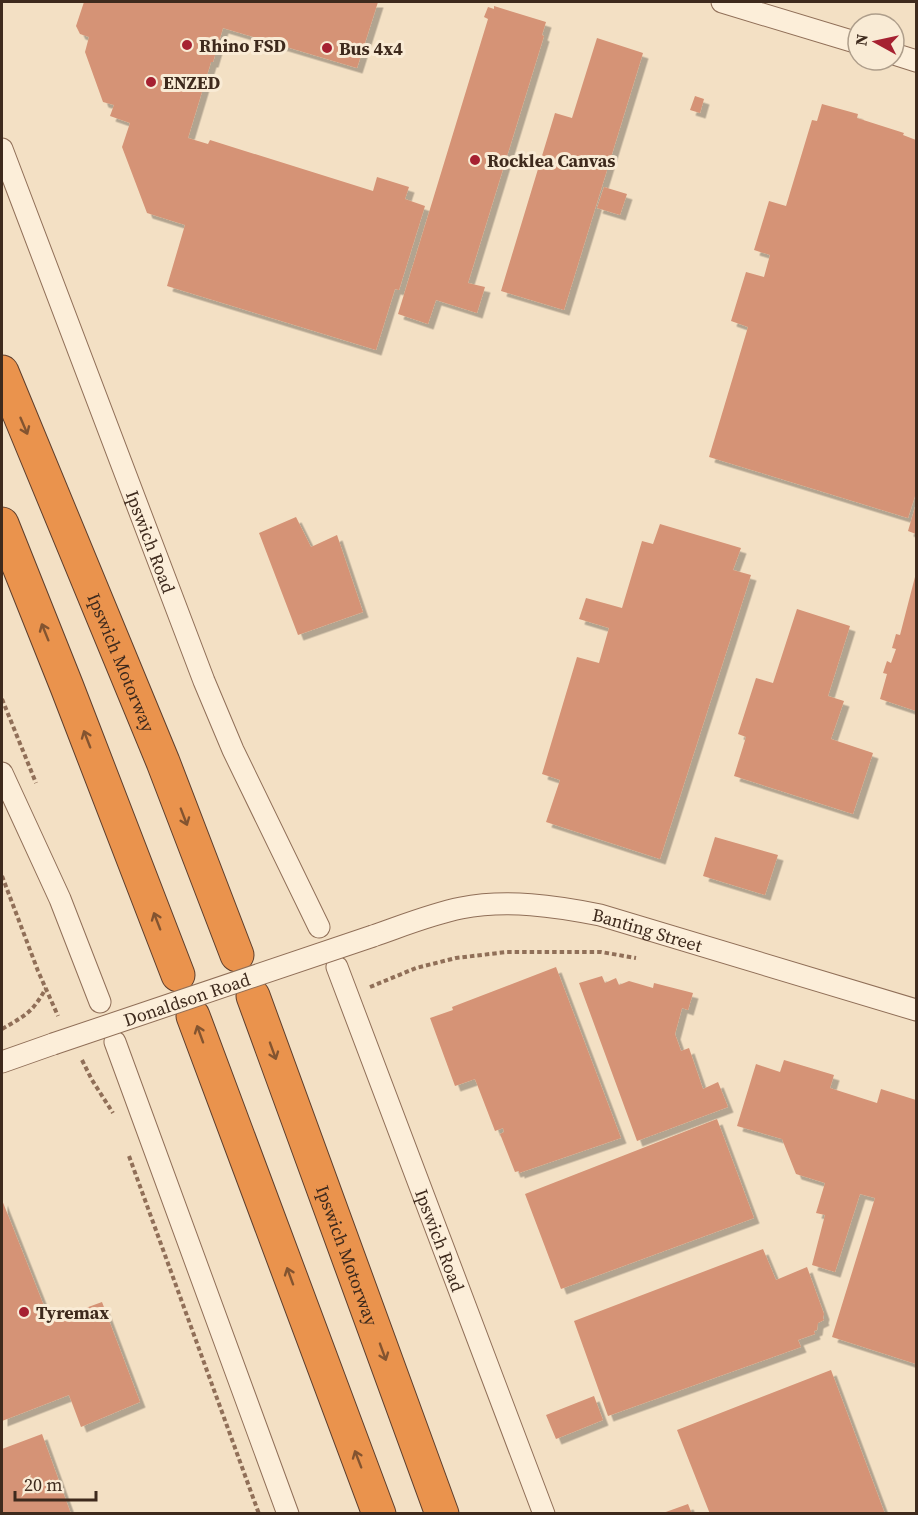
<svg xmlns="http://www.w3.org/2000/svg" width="918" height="1515" font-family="'Source Serif 4',serif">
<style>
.building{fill:#d59376;filter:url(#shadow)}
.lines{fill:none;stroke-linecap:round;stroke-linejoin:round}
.street-casing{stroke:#906f58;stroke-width:23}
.highway-casing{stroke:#5e3e2c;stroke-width:35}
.path{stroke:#906f58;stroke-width:4;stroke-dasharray:4.5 3;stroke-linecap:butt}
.street{stroke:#fceed9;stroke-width:21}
.highway{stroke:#ea934d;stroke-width:33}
.street-bridge-casing{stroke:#906f58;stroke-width:23;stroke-linecap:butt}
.street-bridge{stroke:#fceed9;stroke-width:21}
.oneway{stroke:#835430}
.poi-dot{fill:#a62131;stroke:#f9ebd5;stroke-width:2}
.labels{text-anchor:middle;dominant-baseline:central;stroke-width:6;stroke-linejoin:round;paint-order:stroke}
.poi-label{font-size:18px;font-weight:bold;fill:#3e2a1d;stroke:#f9ebd5;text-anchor:start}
.street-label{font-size:18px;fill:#3e2a1d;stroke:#f9ebd5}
</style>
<defs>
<filter id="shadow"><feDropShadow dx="5.5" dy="5.5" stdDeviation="0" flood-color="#0004"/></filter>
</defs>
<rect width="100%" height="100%" fill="#f3e0c4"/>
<path class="building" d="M 84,2 L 378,2 L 357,68 L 223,28 L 213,62 L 211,62 L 188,138 L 208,144 L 210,140 L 373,191 L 377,177 L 409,187 L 405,199 L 425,206 L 399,290 L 395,289 L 376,350 L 167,286 L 185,225 L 147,213 L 122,147 L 130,123 L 110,116 L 114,105 L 103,102 L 85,52 L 89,37 L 80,34 L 76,26 Z
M 494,6 L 546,22 L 542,35 L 544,36 L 468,283 L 485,287 L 477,313 L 436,300 L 428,324 L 398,314 L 488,19 L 484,17 L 488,7 L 494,9 Z
M 597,38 L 643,53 L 564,310 L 501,291 L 555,113 L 572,118 Z
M 695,96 L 704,99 L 700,113 L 690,110 Z
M 822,104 L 858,114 L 857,118 L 904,133 L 903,135 L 916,140 L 916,493 L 908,518 L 709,457 L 748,327 L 731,321 L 746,272 L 764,277 L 770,255 L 754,250 L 769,201 L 786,206 L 812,120 L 817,121 Z
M 604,187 L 627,194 L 620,215 L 597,208 Z
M 916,504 L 916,534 L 908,531 Z
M 296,517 L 311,547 L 337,535 L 363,612 L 298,635 L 259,533 Z
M 660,524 L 741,548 L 733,570 L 751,575 L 660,859 L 546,822 L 560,780 L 542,774 L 577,657 L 599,663 L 609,628 L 579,619 L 586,598 L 622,608 L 642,541 L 653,544 Z
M 916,573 L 916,711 L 880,699 L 887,674 L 883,673 L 887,661 L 891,663 L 896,649 L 892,648 L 896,634 L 900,635 Z
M 797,609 L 850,626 L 828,696 L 844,701 L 831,739 L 873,753 L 853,814 L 734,776 L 746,737 L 738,734 L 756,678 L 773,683 Z
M 715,837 L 778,855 L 765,895 L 703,876 Z
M 556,967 L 621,1138 L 519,1173 L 519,1171 L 515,1172 L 500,1134 L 504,1132 L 503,1128 L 495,1131 L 475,1079 L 455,1086 L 430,1018 L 453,1010 L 452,1007 Z
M 602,976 L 605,983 L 616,978 L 619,985 L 629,981 L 653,988 L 654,983 L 693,993 L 688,1010 L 682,1008 L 675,1034 L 681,1051 L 689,1048 L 703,1089 L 718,1082 L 728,1107 L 637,1141 L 579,983 Z
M 784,1060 L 834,1075 L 830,1088 L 877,1103 L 881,1089 L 916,1100 L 916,1364 L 832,1337 L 875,1198 L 860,1194 L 835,1272 L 812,1265 L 825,1215 L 816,1213 L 825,1183 L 796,1174 L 782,1139 L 737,1126 L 756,1064 L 780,1072 Z
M 717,1119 L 754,1218 L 561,1289 L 525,1194 Z
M 2,1200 L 50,1321 L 102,1302 L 140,1402 L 81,1427 L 69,1395 L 2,1421 Z
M 763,1249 L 776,1280 L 807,1267 L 824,1314 L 823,1318 L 824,1320 L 818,1323 L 817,1330 L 814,1331 L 815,1334 L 798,1340 L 801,1347 L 608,1416 L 574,1321 Z
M 831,1370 L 885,1514 L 710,1514 L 677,1430 Z
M 594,1396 L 603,1420 L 556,1439 L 546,1415 Z
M 42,1434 L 71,1514 L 2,1514 L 2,1449 Z
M 688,1504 L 692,1514 L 663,1514 L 663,1513 Z"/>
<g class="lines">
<defs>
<g id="street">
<path d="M 722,2 L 858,43"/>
<path d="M 894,54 L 916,61"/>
<path id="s1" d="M 2,149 L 204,681 L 233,750 L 319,927"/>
<path d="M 2,773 L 60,899 L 100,1002"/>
<path id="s2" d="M 373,936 C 402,926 431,914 461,908 C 507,899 555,906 600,915 L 916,1010"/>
<path id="s3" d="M 337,967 L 544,1514"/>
<path d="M 115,1042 L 288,1514"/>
<path d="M 2,1062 L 53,1044"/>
</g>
<g id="highway">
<path id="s4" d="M 2,372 L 163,762 L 237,955"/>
<path d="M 2,524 L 67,687 L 178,975"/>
<path id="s5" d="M 253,996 L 442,1514"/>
<path d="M 193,1016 L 379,1514"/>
</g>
</defs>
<use href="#street" class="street-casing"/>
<use href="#highway" class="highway-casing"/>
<path class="path" d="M 2,699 L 36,783
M 2,876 L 38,971 L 58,1016
M 370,987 L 416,968 L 456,958 L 507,952 L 601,952 L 636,958
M 2,1029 C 26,1015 32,1013 46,988
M 82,1060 L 92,1080 L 113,1113
M 129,1156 L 259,1514"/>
<use href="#street" class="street"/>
<use href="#highway" class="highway"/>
<defs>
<g id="street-bridge">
<path id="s6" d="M 53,1044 L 373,936"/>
</g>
</defs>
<use href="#street-bridge" class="street-bridge-casing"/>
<use href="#street-bridge" class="street-bridge"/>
</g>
<defs><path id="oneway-shaft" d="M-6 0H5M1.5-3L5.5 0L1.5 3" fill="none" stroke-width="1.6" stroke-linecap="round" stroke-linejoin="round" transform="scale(1.5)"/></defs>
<g class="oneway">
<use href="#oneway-shaft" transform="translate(24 426) rotate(67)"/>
<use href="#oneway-shaft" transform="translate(45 632) rotate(-112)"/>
<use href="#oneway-shaft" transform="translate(87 739) rotate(-111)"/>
<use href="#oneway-shaft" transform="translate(184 817) rotate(69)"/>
<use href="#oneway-shaft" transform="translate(157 921) rotate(-111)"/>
<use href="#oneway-shaft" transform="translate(200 1034) rotate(-110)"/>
<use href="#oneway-shaft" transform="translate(273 1051) rotate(70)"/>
<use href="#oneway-shaft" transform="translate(290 1276) rotate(-110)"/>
<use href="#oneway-shaft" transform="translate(383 1352) rotate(70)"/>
<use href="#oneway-shaft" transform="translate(358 1459) rotate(-111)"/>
</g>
<g class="poi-dot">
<circle cx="187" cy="45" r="6"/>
<circle cx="327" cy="48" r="6"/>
<circle cx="151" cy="82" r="6"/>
<circle cx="475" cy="160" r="6"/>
<circle cx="24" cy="1312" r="6"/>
</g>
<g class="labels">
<g class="poi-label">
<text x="199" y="45">Rhino FSD</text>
<text x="339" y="48">Bus 4x4</text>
<text x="163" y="82">ENZED</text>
<text x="487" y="160">Rocklea Canvas</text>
<text x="36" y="1312">Tyremax</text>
</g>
<g class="street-label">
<text stroke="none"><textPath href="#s1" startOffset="420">Ipswich Road</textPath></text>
<text stroke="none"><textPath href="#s4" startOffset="314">Ipswich Motorway</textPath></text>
<text stroke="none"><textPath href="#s2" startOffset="282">Banting Street</textPath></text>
<text stroke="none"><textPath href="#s6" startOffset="141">Donaldson Road</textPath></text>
<text stroke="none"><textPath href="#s3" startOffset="292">Ipswich Road</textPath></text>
<text stroke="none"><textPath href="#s5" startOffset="276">Ipswich Motorway</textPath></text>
</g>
</g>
<rect width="918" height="1515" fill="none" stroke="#3e2a1d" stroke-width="6"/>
<g transform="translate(876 42) rotate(278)"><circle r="28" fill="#f9ebd5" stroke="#ae9e8b" stroke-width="1.5"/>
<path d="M0-4.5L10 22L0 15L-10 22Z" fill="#a62131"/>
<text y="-9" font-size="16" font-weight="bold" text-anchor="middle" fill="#3e2a1d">N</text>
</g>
<path d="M15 1491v9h81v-9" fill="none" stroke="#3e2a1d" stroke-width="3"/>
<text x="24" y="1491" font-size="18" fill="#3e2a1d" stroke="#f9ebd5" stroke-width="4.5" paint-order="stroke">20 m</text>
</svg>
